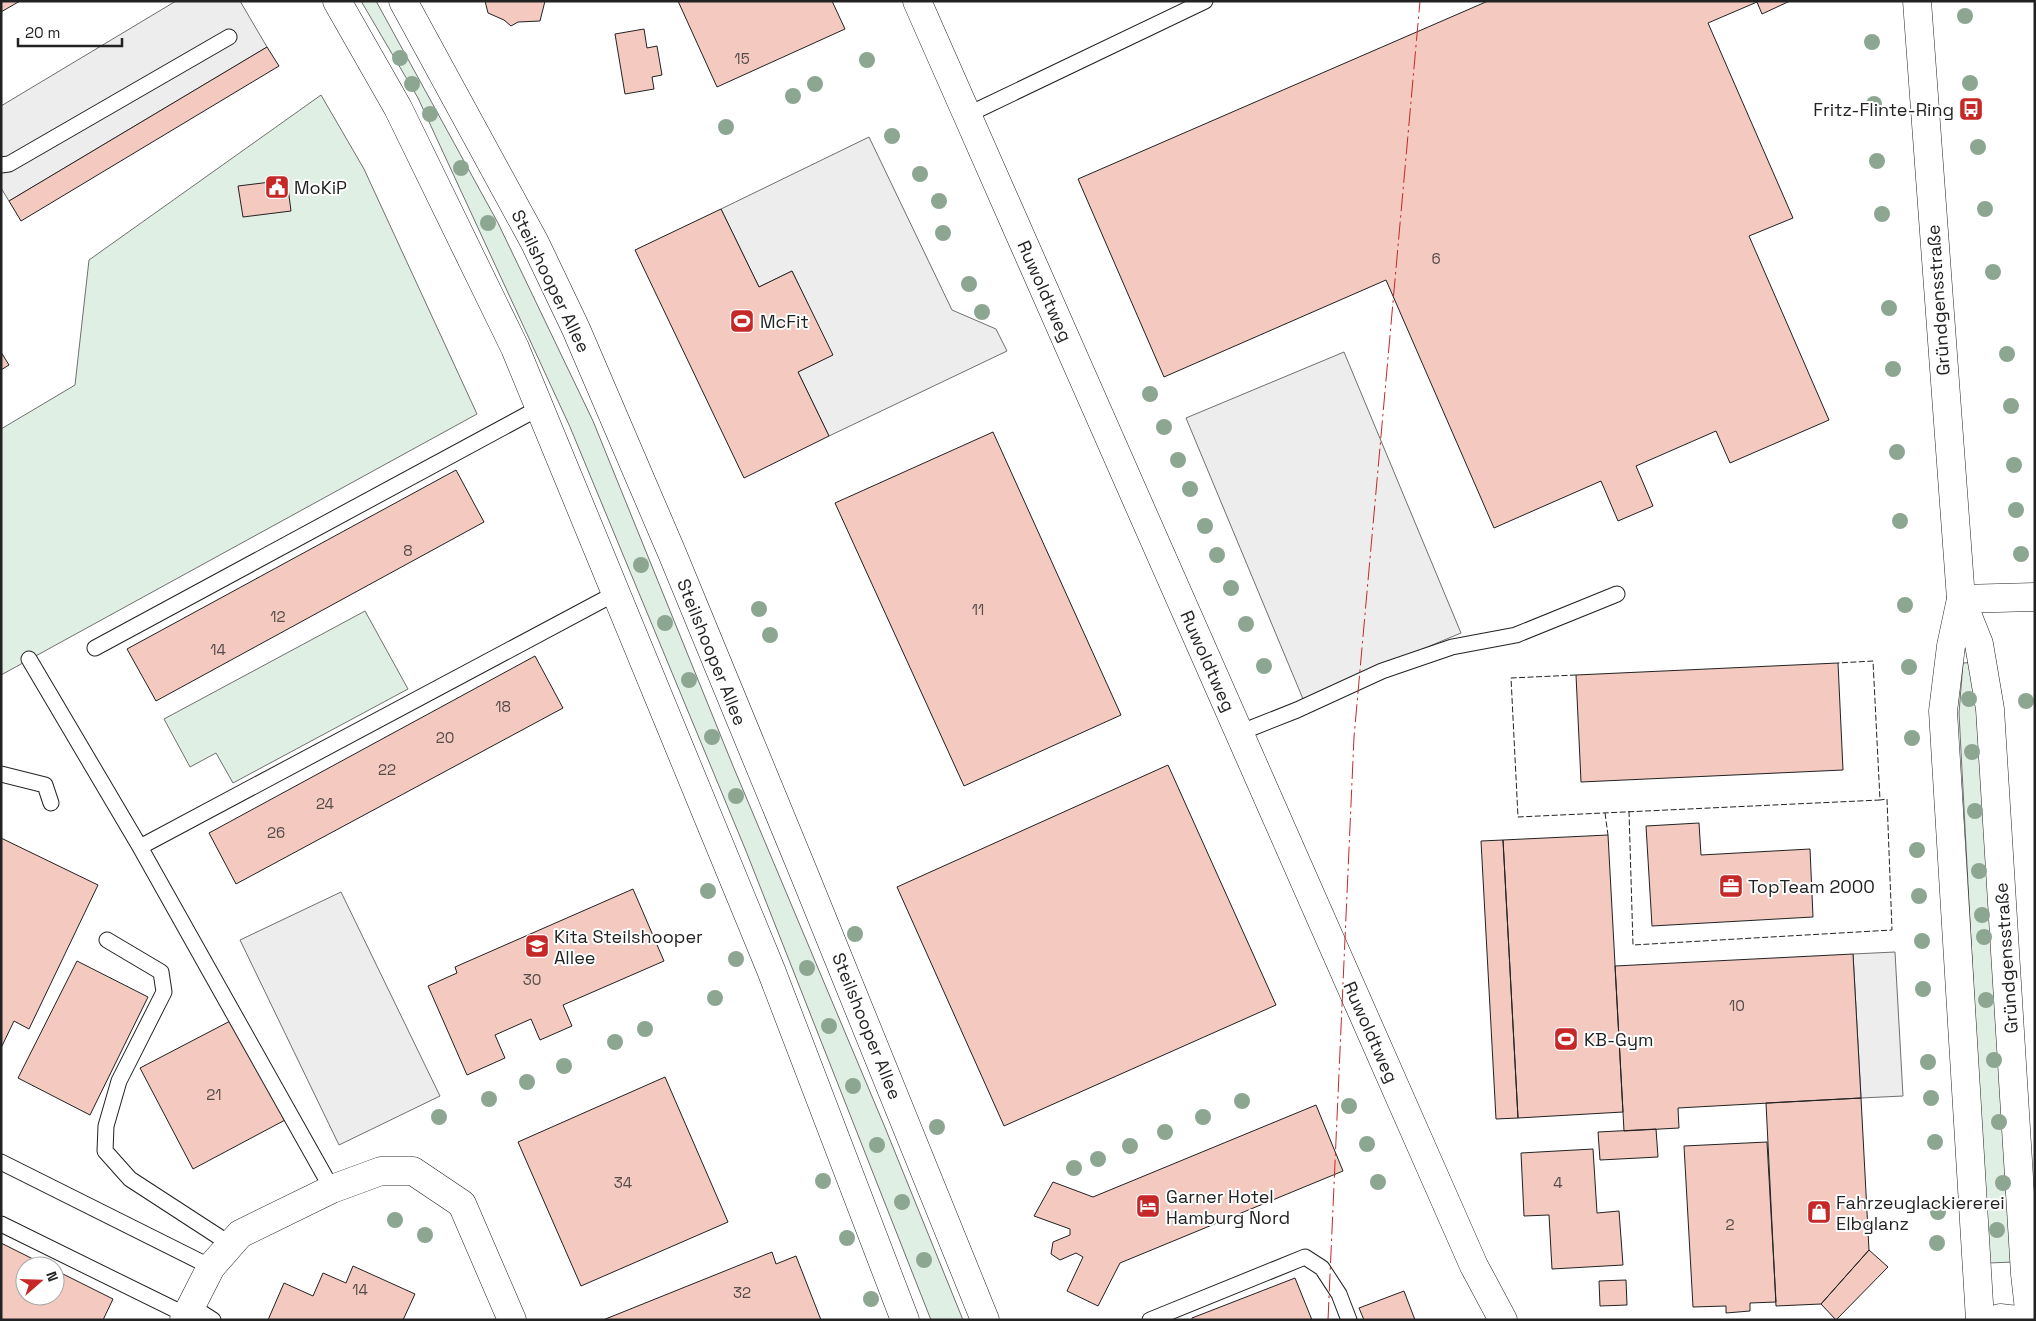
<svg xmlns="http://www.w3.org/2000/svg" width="2036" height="1321" font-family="'Space Grotesk',sans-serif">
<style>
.green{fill:#e0efe3;stroke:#6f6f6f}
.parking{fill:#ededed;stroke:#6f6f6f}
.building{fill:#f3c9c0;stroke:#222}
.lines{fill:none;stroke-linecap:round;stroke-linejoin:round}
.lane-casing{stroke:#222;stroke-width:17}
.street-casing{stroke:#222;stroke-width:29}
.secondary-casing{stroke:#222;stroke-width:29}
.lane{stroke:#fff;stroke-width:15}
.street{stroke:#fff;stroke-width:28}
.secondary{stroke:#fff;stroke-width:28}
.fence{stroke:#222;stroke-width:1;stroke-dasharray:6 2.5;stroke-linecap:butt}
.power{stroke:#c62828;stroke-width:1;stroke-dasharray:18 4 2.5 4;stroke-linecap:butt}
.tree{fill:#8da692}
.labels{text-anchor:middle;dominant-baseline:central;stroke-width:4;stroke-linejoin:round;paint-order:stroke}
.number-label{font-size:15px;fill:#564c4a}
.poi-label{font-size:18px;fill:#222;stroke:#fff;text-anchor:start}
.street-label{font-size:18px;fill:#222;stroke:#fff}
</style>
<rect width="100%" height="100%" fill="#fff"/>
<path class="green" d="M 361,1 L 376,1 L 498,223 L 593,421 L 733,766 L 884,1125 L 963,1320 L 931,1320 L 746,851 L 570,427 L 418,98 Z
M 321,95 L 364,169 L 477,414 L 1,675 L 1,429 L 75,385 L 89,260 Z
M 365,611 L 408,689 L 233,783 L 216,753 L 190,767 L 164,719 Z
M 1978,662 L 2014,1262 L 1988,1263 L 1959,713 L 1963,663 Z"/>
<path class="parking" d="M 176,1 L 240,1 L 267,47 L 9,201 L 1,188 L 1,106 Z
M 869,137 L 952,310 L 996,329 L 1007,351 L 829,436 L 798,372 L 832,355 L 792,271 L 759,287 L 721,209 Z
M 1344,352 L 1461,633 L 1303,699 L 1186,418 Z
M 341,892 L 440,1096 L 339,1145 L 240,940 Z
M 1895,952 L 1903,1096 L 1861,1098 L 1853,954 Z"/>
<path class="building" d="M 1,1 L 20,1 L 1,12 Z
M 485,1 L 545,1 L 540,21 L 518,22 L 511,26 L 504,20 L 488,13 Z
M 678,1 L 832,1 L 845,29 L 717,87 Z
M 1488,1 L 1790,1 L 1762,14 L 1757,2 L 1708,23 L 1793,218 L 1749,236 L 1829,420 L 1730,463 L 1716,431 L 1636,466 L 1653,506 L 1618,521 L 1601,481 L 1494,528 L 1386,280 L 1164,377 L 1078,179 Z
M 644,29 L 647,48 L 657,46 L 662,75 L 652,77 L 654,89 L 625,94 L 615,34 Z
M 267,47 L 279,66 L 21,221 L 9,201 Z
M 287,180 L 291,211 L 243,217 L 238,186 Z
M 721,209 L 759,287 L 792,271 L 833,355 L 798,372 L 829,436 L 744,478 L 635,250 Z
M 1,352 L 9,365 L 1,370 Z
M 993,432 L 1121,715 L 964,786 L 835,503 Z
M 456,470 L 484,522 L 156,701 L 127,649 Z
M 535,656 L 563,708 L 236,884 L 209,833 Z
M 1838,663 L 1843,770 L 1581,782 L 1576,675 Z
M 1168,765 L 1276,1005 L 1004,1126 L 897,887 Z
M 1699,823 L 1701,855 L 1810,849 L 1813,917 L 1652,926 L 1646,826 Z
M 1608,835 L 1623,1112 L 1518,1118 L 1503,840 Z
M 1,838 L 98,885 L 29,1029 L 14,1021 L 1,1048 Z
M 1503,840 L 1518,1118 L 1496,1119 L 1481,841 Z
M 633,889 L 664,961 L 563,1005 L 572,1026 L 540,1040 L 531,1019 L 495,1035 L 505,1058 L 467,1075 L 428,986 L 457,973 L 455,967 Z
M 1853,954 L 1861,1098 L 1678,1108 L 1679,1128 L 1624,1131 L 1615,966 Z
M 77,961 L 148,997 L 90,1115 L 18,1078 Z
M 234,1019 L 287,1119 L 193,1169 L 140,1068 Z
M 665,1077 L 728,1222 L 581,1286 L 518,1142 Z
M 1861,1098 L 1869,1250 L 1821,1304 L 1776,1306 L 1766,1103 Z
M 1316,1105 L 1343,1171 L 1120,1263 L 1098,1306 L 1067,1291 L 1083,1257 L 1076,1253 L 1060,1260 L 1051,1254 L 1053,1242 L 1070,1235 L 1070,1229 L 1034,1216 L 1053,1182 L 1093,1197 Z
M 1656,1129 L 1658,1157 L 1600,1160 L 1598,1132 Z
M 1767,1142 L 1776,1302 L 1750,1303 L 1750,1311 L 1726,1313 L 1726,1306 L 1693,1307 L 1684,1146 Z
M 1593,1149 L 1597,1213 L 1619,1211 L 1623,1265 L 1552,1269 L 1549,1215 L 1524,1216 L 1521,1153 Z
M 1,1243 L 47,1266 L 25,1266 L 25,1296 L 55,1296 L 55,1270 L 113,1299 L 103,1320 L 1,1320 Z
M 1869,1250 L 1888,1267 L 1836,1320 L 1821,1304 Z
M 772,1252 L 776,1264 L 796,1256 L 821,1320 L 603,1320 Z
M 353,1266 L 415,1294 L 403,1320 L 268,1320 L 284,1283 L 313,1296 L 323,1273 L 346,1283 Z
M 1295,1278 L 1312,1320 L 1192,1320 L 1192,1318 Z
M 1626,1280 L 1627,1305 L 1600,1306 L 1599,1281 Z
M 1404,1291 L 1415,1320 L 1364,1320 L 1359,1308 Z"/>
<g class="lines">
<defs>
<path id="lane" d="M 967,115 L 1205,1
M 1,165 L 9,164 L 229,37
M 95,648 L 539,408
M 29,659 L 140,847 L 332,1189
M 1239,733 L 1297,710 L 1382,671 L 1452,647 L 1516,635 L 1617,594
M 1,774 L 45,785 L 51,803
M 140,847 L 616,593
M 107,940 L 161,972 L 164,992 L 119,1081 L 106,1126 L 105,1151 L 130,1179 L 230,1244
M 1,1162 L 211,1267
M 1,1224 L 186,1315
M 191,1306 L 213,1320
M 1150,1320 L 1305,1257 L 1322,1268 L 1339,1294 L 1349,1320"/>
<path id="street" d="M 917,1 L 1474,1266 L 1503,1320
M 1961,599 L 2035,597
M 184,1320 L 211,1267 L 240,1234 L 332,1189 L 381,1171 L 413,1171 L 462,1204 L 512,1320"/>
<path id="secondary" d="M 337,1 L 398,108 L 515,348 L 771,970 L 905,1320
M 403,1 L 535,243 L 576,329 L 672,553 L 805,876 L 985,1320
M 1917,1 L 1961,599 L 1979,644 L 1990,709 L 2025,1274 L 2029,1310 L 2032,1320
M 1961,599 L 1951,646 L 1943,711 L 1980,1320
M 1994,1320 L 2000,1318 L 2018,1320"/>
</defs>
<use href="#lane" class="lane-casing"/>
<use href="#street" class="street-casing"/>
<use href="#secondary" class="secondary-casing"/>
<use href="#lane" class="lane"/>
<use href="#street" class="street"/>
<use href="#secondary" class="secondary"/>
<path class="fence" d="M 1576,675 L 1511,678 L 1518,817 L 1880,800 L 1873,661 L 1838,663
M 1629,811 L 1633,945 L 1892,930 L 1887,799 L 1880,800
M 1605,813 L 1608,835"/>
<path class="power" d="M 1328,1320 L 1354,737 L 1420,1"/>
</g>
<g class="tree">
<circle cx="1965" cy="16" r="8"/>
<circle cx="1872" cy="42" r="8"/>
<circle cx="400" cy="58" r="8"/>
<circle cx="867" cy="60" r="8"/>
<circle cx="1970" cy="83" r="8"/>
<circle cx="412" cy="84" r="8"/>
<circle cx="815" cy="84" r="8"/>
<circle cx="793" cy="96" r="8"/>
<circle cx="1874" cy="104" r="8"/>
<circle cx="430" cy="114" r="8"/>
<circle cx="726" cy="127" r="8"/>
<circle cx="892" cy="136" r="8"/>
<circle cx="1978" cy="147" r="8"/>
<circle cx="1877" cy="161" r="8"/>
<circle cx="461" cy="168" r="8"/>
<circle cx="920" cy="174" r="8"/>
<circle cx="939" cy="201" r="8"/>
<circle cx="1985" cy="209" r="8"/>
<circle cx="1882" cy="214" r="8"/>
<circle cx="488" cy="223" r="8"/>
<circle cx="943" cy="233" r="8"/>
<circle cx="1993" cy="272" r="8"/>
<circle cx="969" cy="284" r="8"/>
<circle cx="1889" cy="308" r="8"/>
<circle cx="982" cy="312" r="8"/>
<circle cx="2007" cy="354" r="8"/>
<circle cx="1893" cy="369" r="8"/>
<circle cx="1150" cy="394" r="8"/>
<circle cx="2011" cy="406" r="8"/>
<circle cx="1164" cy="427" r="8"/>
<circle cx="1897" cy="452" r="8"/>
<circle cx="1178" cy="460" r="8"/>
<circle cx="2014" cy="465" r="8"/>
<circle cx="1190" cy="489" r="8"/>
<circle cx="2016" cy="510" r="8"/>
<circle cx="1900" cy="521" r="8"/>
<circle cx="1205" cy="526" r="8"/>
<circle cx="2021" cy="554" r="8"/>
<circle cx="1217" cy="555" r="8"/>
<circle cx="641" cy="565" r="8"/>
<circle cx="1231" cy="588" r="8"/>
<circle cx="1905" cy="605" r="8"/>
<circle cx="759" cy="609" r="8"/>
<circle cx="665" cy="623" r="8"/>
<circle cx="1246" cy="624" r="8"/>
<circle cx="770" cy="635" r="8"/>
<circle cx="1264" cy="666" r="8"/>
<circle cx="1909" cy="667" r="8"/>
<circle cx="689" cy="680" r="8"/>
<circle cx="1969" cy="699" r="8"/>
<circle cx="2026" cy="701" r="8"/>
<circle cx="712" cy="737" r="8"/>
<circle cx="1912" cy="738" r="8"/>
<circle cx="1972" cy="752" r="8"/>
<circle cx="736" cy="796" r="8"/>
<circle cx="1975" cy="811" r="8"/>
<circle cx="1917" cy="850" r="8"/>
<circle cx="1979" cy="871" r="8"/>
<circle cx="708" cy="891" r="8"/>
<circle cx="1919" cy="896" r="8"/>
<circle cx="1982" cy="915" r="8"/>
<circle cx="855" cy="934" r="8"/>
<circle cx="1984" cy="937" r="8"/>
<circle cx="1922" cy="941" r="8"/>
<circle cx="736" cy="959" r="8"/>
<circle cx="807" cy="968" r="8"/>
<circle cx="1923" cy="989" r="8"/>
<circle cx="715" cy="998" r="8"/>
<circle cx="1986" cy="1000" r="8"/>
<circle cx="829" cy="1026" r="8"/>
<circle cx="645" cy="1029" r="8"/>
<circle cx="615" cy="1042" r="8"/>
<circle cx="1994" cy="1060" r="8"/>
<circle cx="1928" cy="1062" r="8"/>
<circle cx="564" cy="1066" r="8"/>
<circle cx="527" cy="1082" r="8"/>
<circle cx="853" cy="1086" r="8"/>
<circle cx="1931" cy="1098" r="8"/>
<circle cx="489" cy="1099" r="8"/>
<circle cx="1242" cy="1101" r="8"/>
<circle cx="1349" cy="1106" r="8"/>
<circle cx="439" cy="1117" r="8"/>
<circle cx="1203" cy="1117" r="8"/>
<circle cx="1999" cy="1122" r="8"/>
<circle cx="937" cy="1127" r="8"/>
<circle cx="1165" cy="1132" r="8"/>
<circle cx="1935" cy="1142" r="8"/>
<circle cx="1367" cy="1144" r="8"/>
<circle cx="877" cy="1145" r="8"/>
<circle cx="1130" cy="1146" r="8"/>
<circle cx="1098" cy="1159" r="8"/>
<circle cx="1074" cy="1168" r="8"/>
<circle cx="823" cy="1181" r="8"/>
<circle cx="1378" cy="1182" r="8"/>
<circle cx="2003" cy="1183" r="8"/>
<circle cx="902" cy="1202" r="8"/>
<circle cx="1938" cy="1212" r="8"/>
<circle cx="395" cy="1220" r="8"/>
<circle cx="1997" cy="1230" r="8"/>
<circle cx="425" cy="1235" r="8"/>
<circle cx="847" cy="1238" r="8"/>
<circle cx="1937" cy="1243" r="8"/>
<circle cx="924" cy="1260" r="8"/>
<circle cx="871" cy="1299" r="8"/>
</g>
<defs>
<symbol id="bus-square" viewBox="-11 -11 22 22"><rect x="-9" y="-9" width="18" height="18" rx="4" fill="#c62828" stroke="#fff"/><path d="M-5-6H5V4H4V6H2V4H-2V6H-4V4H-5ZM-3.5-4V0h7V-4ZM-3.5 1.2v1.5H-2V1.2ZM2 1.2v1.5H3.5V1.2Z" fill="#fff"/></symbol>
<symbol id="civic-square" viewBox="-11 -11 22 22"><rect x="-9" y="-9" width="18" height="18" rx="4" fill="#c62828" stroke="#fff"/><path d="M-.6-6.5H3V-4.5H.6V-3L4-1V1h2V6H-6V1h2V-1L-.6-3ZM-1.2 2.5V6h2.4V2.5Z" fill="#fff"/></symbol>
<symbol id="stadium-square" viewBox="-11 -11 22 22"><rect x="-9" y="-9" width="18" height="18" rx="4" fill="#c62828" stroke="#fff"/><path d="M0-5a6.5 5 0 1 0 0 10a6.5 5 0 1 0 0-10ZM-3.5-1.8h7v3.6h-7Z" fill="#fff"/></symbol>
<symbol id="office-square" viewBox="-11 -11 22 22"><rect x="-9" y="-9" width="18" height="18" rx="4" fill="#c62828" stroke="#fff"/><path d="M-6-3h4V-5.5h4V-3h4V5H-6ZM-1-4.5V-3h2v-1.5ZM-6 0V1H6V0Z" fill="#fff"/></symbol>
<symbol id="school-square" viewBox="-11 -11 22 22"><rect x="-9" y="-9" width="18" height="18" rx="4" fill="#c62828" stroke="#fff"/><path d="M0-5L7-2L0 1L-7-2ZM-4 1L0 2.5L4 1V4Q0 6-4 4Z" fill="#fff"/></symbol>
<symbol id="hotel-square" viewBox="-11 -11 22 22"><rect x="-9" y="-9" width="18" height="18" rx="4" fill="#c62828" stroke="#fff"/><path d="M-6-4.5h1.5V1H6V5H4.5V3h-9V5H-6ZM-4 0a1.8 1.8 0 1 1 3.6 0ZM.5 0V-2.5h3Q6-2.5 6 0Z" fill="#fff"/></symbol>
<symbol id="shop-square" viewBox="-11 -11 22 22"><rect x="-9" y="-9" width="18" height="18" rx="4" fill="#c62828" stroke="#fff"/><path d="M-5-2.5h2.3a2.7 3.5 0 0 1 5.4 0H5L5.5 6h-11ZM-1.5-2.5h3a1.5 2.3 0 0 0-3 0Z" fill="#fff"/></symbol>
</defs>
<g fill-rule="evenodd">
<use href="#bus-square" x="1957" y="95" width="28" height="28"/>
<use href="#civic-square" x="263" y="173" width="28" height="28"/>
<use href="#stadium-square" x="728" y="307" width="28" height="28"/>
<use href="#office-square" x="1717" y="872" width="28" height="28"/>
<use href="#school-square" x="523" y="932" width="28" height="28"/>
<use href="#stadium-square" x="1552" y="1025" width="28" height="28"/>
<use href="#hotel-square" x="1134" y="1192" width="28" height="28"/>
<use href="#shop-square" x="1805" y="1198" width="28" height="28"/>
</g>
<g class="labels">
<g class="number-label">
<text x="742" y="58">15</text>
<text x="1436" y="258">6</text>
<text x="408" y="550">8</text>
<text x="978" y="609">11</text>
<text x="278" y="616">12</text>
<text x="218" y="649">14</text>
<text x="503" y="706">18</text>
<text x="445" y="737">20</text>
<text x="387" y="769">22</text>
<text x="325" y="803">24</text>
<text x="276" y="832">26</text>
<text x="532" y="979">30</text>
<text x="1737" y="1005">10</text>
<text x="214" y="1094">21</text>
<text x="623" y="1182">34</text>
<text x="1558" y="1182">4</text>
<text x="1730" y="1224">2</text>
<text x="360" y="1289">14</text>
<text x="742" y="1292">32</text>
</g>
<g class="poi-label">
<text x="1954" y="109" text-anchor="end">Fritz-Flinte-Ring</text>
<text x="294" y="187">MoKiP</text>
<text x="760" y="321">McFit</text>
<text x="1748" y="886">TopTeam 2000</text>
<text x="554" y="936">Kita Steilshooper<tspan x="554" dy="21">Allee</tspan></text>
<text x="1584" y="1039">KB-Gym</text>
<text x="1166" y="1196">Garner Hotel<tspan x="1166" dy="21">Hamburg Nord</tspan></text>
<text x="1836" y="1202">Fahrzeuglackiererei<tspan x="1836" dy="21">Elbglanz</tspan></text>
</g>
<g class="street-label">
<text transform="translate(551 281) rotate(64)">Steilshooper Allee</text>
<text transform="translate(1045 291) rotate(66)">Ruwoldtweg</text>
<text transform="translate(1938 300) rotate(-94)">Gründgensstraße</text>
<text transform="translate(712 652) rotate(68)">Steilshooper Allee</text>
<text transform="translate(1208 661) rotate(66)">Ruwoldtweg</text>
<text transform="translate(2006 958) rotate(-94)">Gründgensstraße</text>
<text transform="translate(867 1026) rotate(68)">Steilshooper Allee</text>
<text transform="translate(1371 1032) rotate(66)">Ruwoldtweg</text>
</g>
</g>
<rect width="2036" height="1321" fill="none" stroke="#222222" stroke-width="5"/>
<g transform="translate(40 1281) rotate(70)"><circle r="24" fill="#ffffff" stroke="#a7a7a7"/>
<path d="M0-4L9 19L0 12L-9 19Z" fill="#c62828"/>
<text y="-8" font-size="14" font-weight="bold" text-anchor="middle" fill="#222222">N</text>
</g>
<path d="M18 38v8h104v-8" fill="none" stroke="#222222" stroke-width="2.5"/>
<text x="25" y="38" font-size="15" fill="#222222" stroke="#ffffff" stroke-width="4" paint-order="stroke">20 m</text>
</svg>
